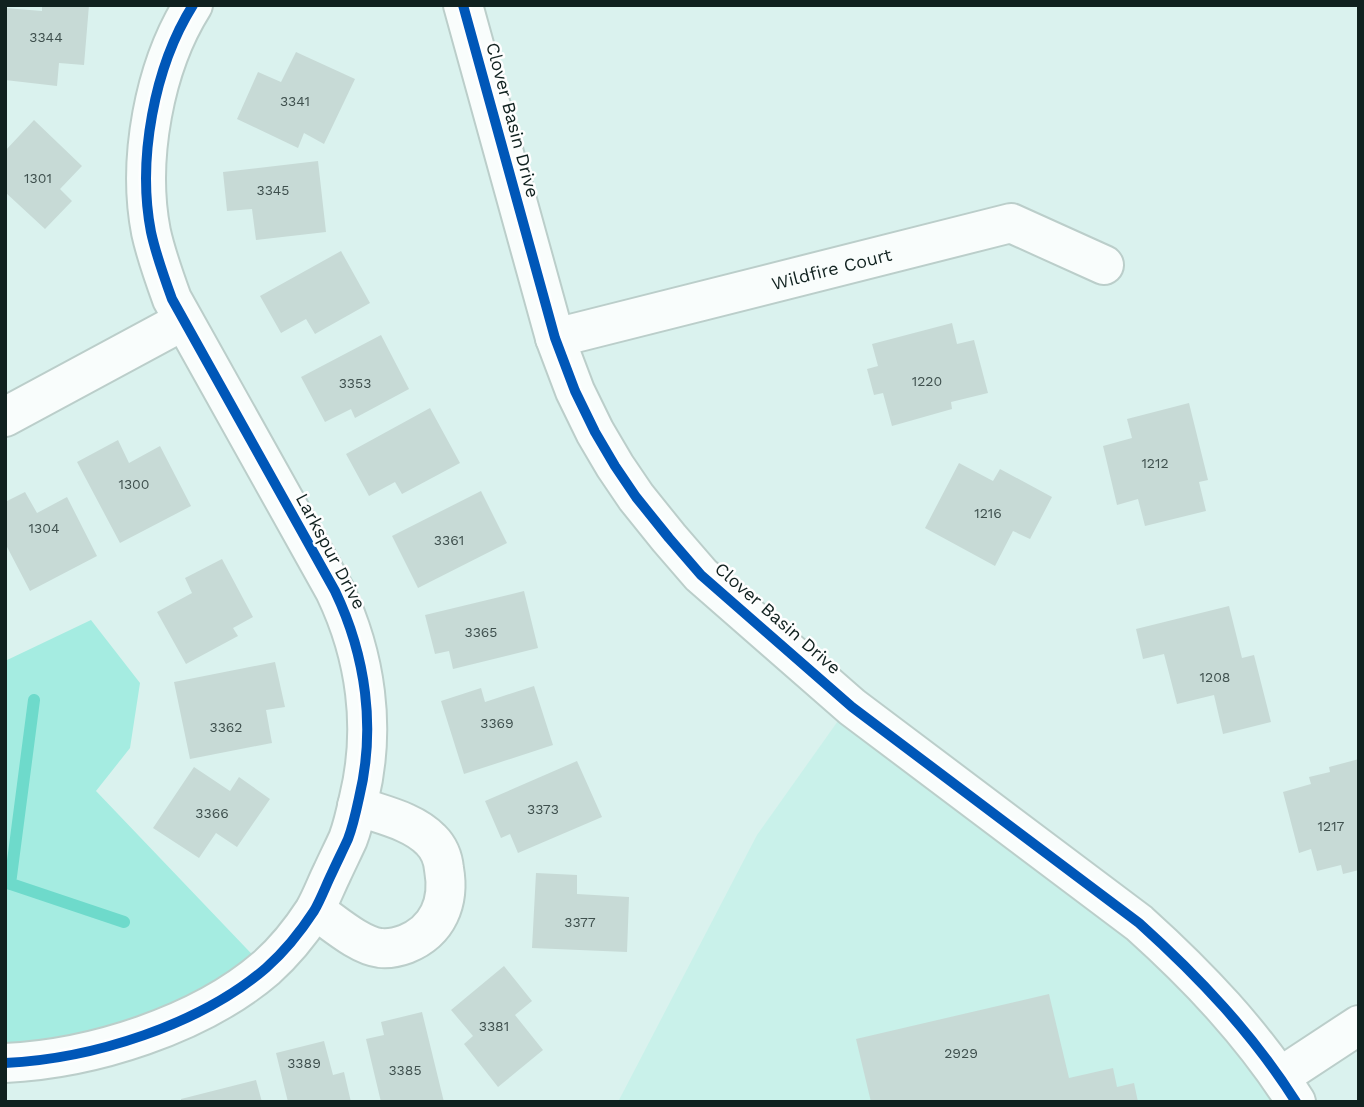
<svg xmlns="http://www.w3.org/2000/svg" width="1364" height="1107" font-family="'Work Sans',sans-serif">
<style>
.built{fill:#c9f1ea}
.green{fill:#a5ece1}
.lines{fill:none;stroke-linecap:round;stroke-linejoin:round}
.stream{stroke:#6edacb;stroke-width:12}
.building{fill:#c7dad6}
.street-casing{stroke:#bbceca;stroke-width:42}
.secondary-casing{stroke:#bbceca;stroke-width:42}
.street{stroke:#f9fdfc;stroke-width:38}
.secondary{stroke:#f9fdfc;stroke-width:38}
.cycleway-casing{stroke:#fefefe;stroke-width:15}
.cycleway{stroke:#0057b8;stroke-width:10}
.labels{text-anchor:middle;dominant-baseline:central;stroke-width:5;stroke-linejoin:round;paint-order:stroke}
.number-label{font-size:14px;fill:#3f504e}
.street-label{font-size:18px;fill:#10211f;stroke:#fefefe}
</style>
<rect width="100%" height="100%" fill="#daf2ee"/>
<path class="built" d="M 850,704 L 1137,921 L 1295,1102 L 618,1102 L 757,835 Z"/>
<path class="green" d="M 91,620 L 140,683 L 130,748 L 96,791 L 265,968 L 235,990 L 5,1063 L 5,661 Z"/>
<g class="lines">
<path class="stream" d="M 5,882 L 124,922
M 10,884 L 34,700"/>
</g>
<path class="building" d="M 42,5 L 89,5 L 84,65 L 59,63 L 57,86 L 5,80 L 5,8 L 42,11 Z
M 296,52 L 355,79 L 324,144 L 304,133 L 298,148 L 237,119 L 258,72 L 281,82 Z
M 34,120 L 82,166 L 60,189 L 72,201 L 45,229 L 5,192 L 5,151 Z
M 318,161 L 326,232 L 256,240 L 252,209 L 227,211 L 223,172 Z
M 341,251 L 370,303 L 315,334 L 306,319 L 281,333 L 260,296 Z
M 952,323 L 957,344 L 974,340 L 988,393 L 951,402 L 952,409 L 892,426 L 883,393 L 874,395 L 867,369 L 878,366 L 872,344 Z
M 381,335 L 409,389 L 355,418 L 351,409 L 325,422 L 301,377 Z
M 1189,403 L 1208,480 L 1199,482 L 1206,511 L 1145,526 L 1138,499 L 1117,505 L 1103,446 L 1132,438 L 1127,419 Z
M 430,408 L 460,463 L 402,494 L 395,482 L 369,496 L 346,454 Z
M 118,440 L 129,463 L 160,446 L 191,506 L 120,543 L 77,462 Z
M 959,463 L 993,481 L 1000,469 L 1052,497 L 1030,539 L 1013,531 L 995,566 L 925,528 Z
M 481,491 L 507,543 L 418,588 L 392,536 Z
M 25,492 L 37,513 L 67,497 L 97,556 L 30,591 L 5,543 L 5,502 Z
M 222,559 L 253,617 L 233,628 L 238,636 L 186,664 L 157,612 L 192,593 L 185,578 Z
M 524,591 L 538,648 L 453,669 L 449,651 L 435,654 L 425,615 Z
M 1229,606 L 1242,658 L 1254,655 L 1271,722 L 1223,734 L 1214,695 L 1177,704 L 1164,654 L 1143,659 L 1136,629 Z
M 275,662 L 285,707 L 266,710 L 272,743 L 190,759 L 174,682 Z
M 534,686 L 553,745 L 464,774 L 441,701 L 481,688 L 485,702 Z
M 1359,759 L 1359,870 L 1343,874 L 1341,865 L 1317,871 L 1311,849 L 1299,853 L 1283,792 L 1311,784 L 1309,777 L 1330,772 L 1329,767 Z
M 577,761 L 602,817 L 518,853 L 510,834 L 501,838 L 485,801 Z
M 194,767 L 230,791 L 239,777 L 270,799 L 237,847 L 216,833 L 199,858 L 153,828 Z
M 536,873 L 577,875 L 577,894 L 629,897 L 627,952 L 532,948 Z
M 504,966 L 532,1001 L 515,1015 L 543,1050 L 498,1087 L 464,1044 L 473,1036 L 451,1010 Z
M 1049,994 L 1069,1078 L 1113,1068 L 1117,1087 L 1134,1083 L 1138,1102 L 871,1102 L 856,1039 Z
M 422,1012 L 444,1102 L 381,1102 L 366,1039 L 384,1035 L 381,1022 Z
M 324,1041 L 333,1075 L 344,1072 L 351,1102 L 288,1102 L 276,1053 Z
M 256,1080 L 262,1102 L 181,1102 L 181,1099 Z"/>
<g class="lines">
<defs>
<g id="street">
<path id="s1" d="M 555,338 L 1011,223 L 1104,265"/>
<path d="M 5,417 L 183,321"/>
<path d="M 315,910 C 333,922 358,945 380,948 C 389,949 398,947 406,944 C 438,931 450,902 444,869 C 443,858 439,848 431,840 C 413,821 382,815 357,806"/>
<path d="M 5,1063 C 92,1059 200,1025 266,968 C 284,952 301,931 314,911 C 321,899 326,885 332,873 C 337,862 343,850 348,839 C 353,826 356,812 359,798 C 376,728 366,656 335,591 L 172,299 C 164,277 156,255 151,232 C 137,160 154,67 193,5"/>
<path d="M 1280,1077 L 1359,1025"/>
</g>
<path id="secondary" d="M 463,5 L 555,338 L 575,391 L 595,432 L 615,466 L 636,497 L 669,538 L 701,575 L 852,707 L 1139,923 C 1199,977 1253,1034 1296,1102"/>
</defs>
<use href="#street" class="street-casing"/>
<use href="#secondary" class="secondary-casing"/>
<use href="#street" class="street"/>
<use href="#secondary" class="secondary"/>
<defs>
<path id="cycleway" d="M 463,5 L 555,338 L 575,391 L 595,432 L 615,466 L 636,497 L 669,538 L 701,575 L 852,707 L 1139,923 C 1199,977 1253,1034 1296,1102
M 5,1063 C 92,1059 200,1025 266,968 C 284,952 301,931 314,911 C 321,899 326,885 332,873 C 337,862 343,850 348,839 C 353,826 356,812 359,798 C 376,728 366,656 335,591 L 172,299 C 164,277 156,255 151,232 C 137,160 154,67 193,5"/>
</defs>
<use href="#cycleway" class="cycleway-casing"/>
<use href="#cycleway" class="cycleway"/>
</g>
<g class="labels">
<g class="number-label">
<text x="46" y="37">3344</text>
<text x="295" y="101">3341</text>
<text x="38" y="178">1301</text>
<text x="273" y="190">3345</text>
<text x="927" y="381">1220</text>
<text x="355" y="383">3353</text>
<text x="1155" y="463">1212</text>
<text x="134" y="484">1300</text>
<text x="988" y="513">1216</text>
<text x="44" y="528">1304</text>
<text x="449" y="540">3361</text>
<text x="481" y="632">3365</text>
<text x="1215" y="677">1208</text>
<text x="497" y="723">3369</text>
<text x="226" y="727">3362</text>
<text x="543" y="809">3373</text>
<text x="212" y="813">3366</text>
<text x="1331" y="826">1217</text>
<text x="580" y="922">3377</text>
<text x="494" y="1026">3381</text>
<text x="961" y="1053">2929</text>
<text x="304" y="1063">3389</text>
<text x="405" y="1070">3385</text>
</g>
<g class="street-label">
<text transform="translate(513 120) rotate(75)">Clover Basin Drive</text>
<text stroke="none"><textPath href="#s1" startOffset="285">Wildfire Court</textPath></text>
<text transform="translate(331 551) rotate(62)">Larkspur Drive</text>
<text transform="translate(778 618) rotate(41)">Clover Basin Drive</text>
</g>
</g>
<rect width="1364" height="1107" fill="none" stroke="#10211f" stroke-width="14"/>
</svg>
